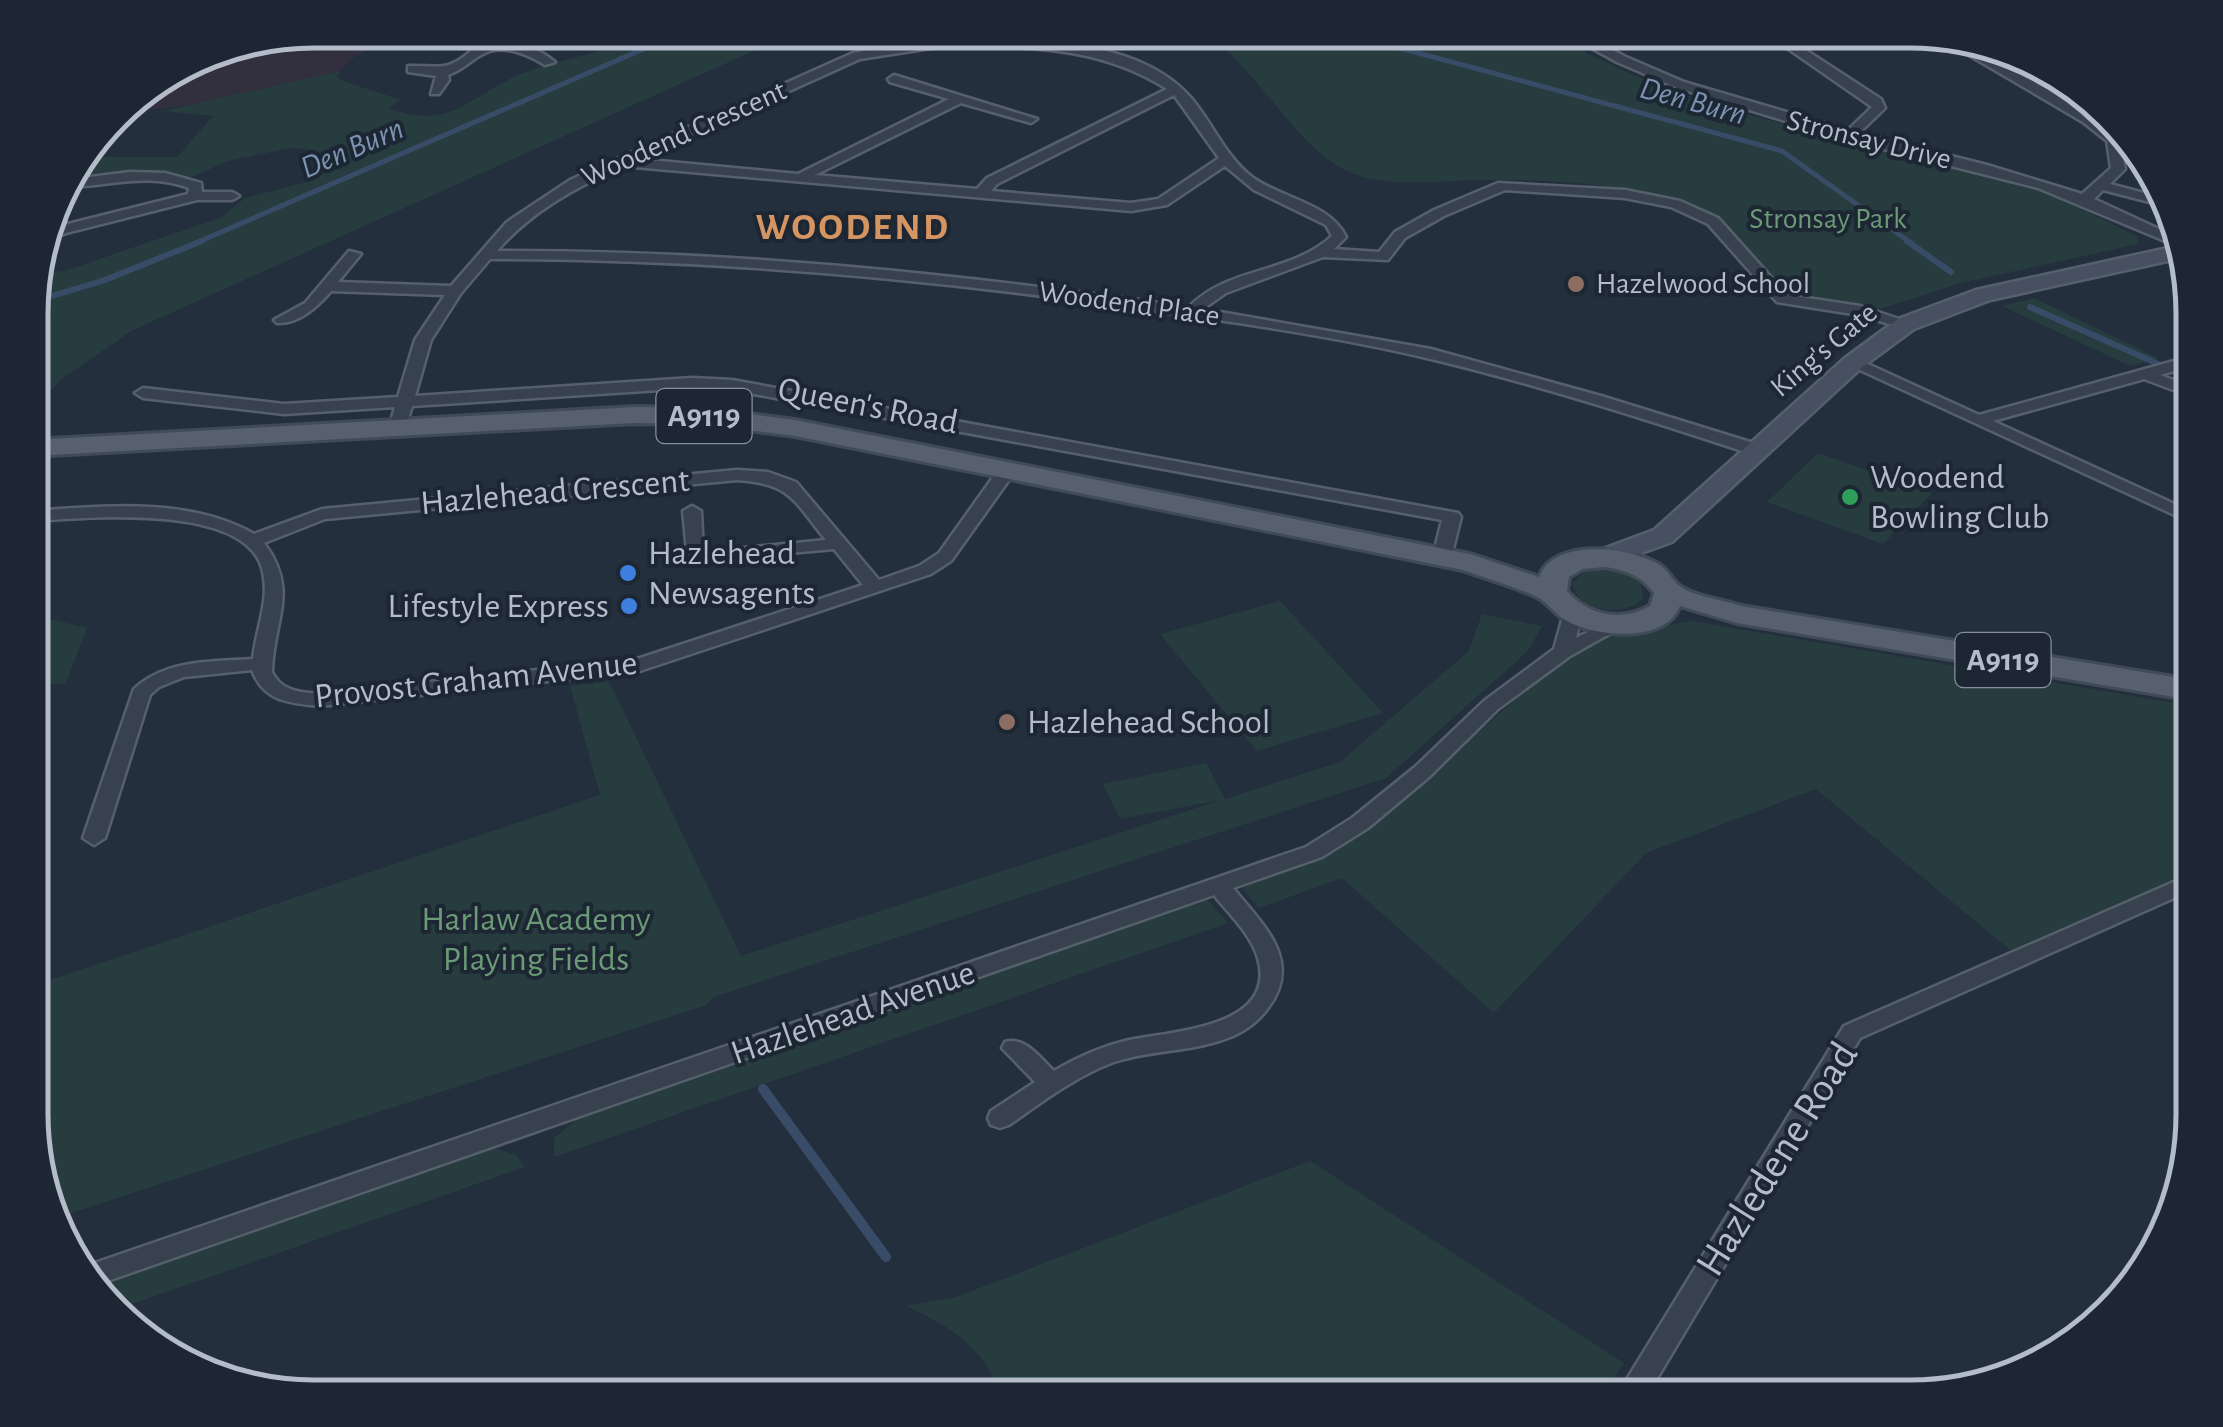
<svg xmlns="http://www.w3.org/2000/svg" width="2223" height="1427" font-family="'Alegreya Sans',sans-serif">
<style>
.medical{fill:#32303f}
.green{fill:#263c3f}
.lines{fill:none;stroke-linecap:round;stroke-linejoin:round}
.stream-far2{stroke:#394c67;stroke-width:5}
.stream-far1{stroke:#394c67;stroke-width:6}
.stream{stroke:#394c67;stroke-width:10}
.street-casing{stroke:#565f6c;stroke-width:5}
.secondary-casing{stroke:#565f6c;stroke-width:5}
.primary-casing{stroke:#414a57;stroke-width:6}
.street{fill:#38414e;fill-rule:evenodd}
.secondary{fill:#465061;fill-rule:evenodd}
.primary{fill:#56606e;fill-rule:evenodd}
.education-dot{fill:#8d6e63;stroke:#1d2633;stroke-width:4}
.leisure-dot{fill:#2e9e5b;stroke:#1d2633;stroke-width:4}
.shop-dot{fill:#3f7fe0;stroke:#1d2633;stroke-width:4}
.labels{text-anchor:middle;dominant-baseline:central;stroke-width:8;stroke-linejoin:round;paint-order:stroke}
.far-street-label{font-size:30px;fill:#b4bcc9;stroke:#1d2633}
.far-park-label{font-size:30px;fill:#6b9a76;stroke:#1d2633}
.far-poi-label{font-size:30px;fill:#b4bcc9;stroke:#1d2633;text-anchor:start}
.far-water-label{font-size:32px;font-style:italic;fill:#7c92b1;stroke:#1d2633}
.shield{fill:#1d2633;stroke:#878f9c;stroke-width:2.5}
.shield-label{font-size:32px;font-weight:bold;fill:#b4bcc9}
.street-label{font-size:35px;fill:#b4bcc9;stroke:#1d2633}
.poi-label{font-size:35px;fill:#b4bcc9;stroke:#1d2633;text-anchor:start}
.park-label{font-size:35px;fill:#6b9a76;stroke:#1d2633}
.far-district-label{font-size:38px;font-weight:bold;letter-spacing:2.5px;fill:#d59563;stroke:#1d2633}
.near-street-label{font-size:42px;fill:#b4bcc9;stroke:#1d2633}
.rim{fill:none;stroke:#b4bcc9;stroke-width:5}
</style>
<rect width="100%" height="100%" fill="#242f3e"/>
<path class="medical" d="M 314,30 L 374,30 L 382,41 L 350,60 L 340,71 L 212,102 L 116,114 L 126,101 L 206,51 Z"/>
<path class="green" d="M 571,30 L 800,30 L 133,330 L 59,381 L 32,414 L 33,274 L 64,271 L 220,218 L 245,198 L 307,182 L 345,163 L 313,150 L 290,148 L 228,161 L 185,180 L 126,177 L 62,184 L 83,157 L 177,157 L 213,116 L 163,111 L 340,71 L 337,77 L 343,81 L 401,100 L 388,108 C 449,130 466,100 516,76 C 544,64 577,58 606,49 Z
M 1199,30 L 1547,30 C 1689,119 1855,134 2011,182 C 2056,195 2096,216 2138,237 L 2138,244 L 1961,283 L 1880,309 L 1783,293 C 1762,269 1745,237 1718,219 C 1669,184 1541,179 1481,180 C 1441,181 1399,187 1360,176 C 1297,157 1259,64 1199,30 Z
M 2034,298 L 2158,358 L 2158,359 L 2130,366 L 2002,306 Z
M 1818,453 L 1932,493 L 1883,544 L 1767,502 Z
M 1596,569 L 1622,572 L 1641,584 L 1643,599 C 1624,617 1577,613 1572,583 L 1584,572 Z
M 1280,601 L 1383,713 L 1257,751 L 1160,634 Z
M 1482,614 L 1542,626 L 1528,651 L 1386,778 L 714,997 L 706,1005 L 56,1218 L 32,1150 L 32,986 L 600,795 L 570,686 L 609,681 L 741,956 L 1221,800 L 1120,819 L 1103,784 L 1206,763 L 1225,799 L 1340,762 L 1469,651 Z
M 32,615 L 87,628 L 66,683 L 32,687 Z
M 1692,621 L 2192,706 L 2192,873 L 2010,950 L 1816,789 L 1646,853 L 1494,1013 L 1342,878 L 1259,908 L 1240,886 L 1335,852 L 1370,826 L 1584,640 Z
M 1205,897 L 1228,923 L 554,1157 L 554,1138 L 578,1118 Z
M 498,1149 L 516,1155 L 525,1167 L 118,1309 L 94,1283 L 480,1151 Z
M 1310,1161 L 1624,1363 L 1602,1397 L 1000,1397 C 987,1348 950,1327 907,1306 L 956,1297 Z"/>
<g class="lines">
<path class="stream-far2" d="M 1333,30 L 1782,151 L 1911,243
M 196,243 L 687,30"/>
<path class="stream-far1" d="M 1907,241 L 1951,272
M 32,302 L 105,280 L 202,241
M 2030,307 L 2192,379"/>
<path class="stream" d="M 763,1089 L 886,1257"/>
<defs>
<path id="street" d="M 443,30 C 460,30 466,38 480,43 C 509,55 518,32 555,62 L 545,65 C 527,54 503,43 483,54 C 469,61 466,68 448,75 L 449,80 L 439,94 L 431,94 L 436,76 L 408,72 L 408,66 C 439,65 447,73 473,49 Z
M 1559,30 L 1574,30 L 1626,57 L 1684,82 L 1848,130 L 1872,107 L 1764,32 L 1775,30 L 1881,99 L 1885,108 L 1859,133 L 1987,165 L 2082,194 L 2111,168 L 2107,141 L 2083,122 L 1952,45 C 1973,45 2107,119 2119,139 C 2123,146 2123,160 2125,169 L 2110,184 L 2163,198 L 2165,206 L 2103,190 L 2094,199 L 2174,236 L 2177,246 L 2038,188 L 1844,139 L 1675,87 L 1617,62 Z
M 975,38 C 1045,40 1141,41 1191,98 C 1213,124 1225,156 1252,177 C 1282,199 1330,203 1346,237 L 1334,249 L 1379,252 L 1395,232 L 1434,210 L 1498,183 L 1625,190 L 1680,201 L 1718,218 L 1787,295 L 1860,306 L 1914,324 L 1906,329 L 1859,315 L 1777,302 L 1708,224 L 1671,207 L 1625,198 L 1505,190 L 1444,216 L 1405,238 L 1388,260 L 1323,257 L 1226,293 L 1203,309 L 1431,349 L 1601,396 L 1763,446 L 1763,454 L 1751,454 C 1645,419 1539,385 1431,359 C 1330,335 1227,321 1125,307 C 914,277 703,259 490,259 L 461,293 L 431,340 L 415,396 L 692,378 L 732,380 L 1458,513 L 1461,517 L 1451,557 L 1442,562 L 1433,557 L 1442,520 L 732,390 L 692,388 L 412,406 L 405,429 L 397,434 L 389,429 L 395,407 L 284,414 L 143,398 L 135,393 L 143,388 L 284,404 L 398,397 L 415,340 L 445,295 L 331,291 C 317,307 299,324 277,323 L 274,320 L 305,303 L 349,251 L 361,254 L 338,282 L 451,286 L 507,222 L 570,180 L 853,53 L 891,45 ZM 975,45 C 1043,47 1108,51 1167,89 L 987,178 L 977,189 L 815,175 L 961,103 L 1031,123 L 1037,119 L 894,75 L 888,79 L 890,82 L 949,99 L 798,174 L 638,159 L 860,59 L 931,48 ZM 1174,95 L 1219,158 L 1158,199 L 1131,203 L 991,191 L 997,184 ZM 623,166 L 1131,211 L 1167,205 L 1225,166 L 1254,190 L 1326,225 L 1332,236 C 1291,274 1227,267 1189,307 C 959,274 729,250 497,251 C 531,211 577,187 623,166 Z
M 130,172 L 165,173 L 201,183 L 202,192 L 232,192 L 239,196 L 232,200 L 197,200 L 66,233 L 43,243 L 46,232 L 56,227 L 188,194 L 189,188 C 146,171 104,188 60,187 L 66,180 Z
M 2192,356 L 2192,366 L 2160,375 L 2192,387 L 2192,397 L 2144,379 L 1993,421 L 2192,512 L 2192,523 L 1845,363 L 1853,358 L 1859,360 L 1979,415 Z
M 1007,465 L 1016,470 L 951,561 L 931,574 L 640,671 L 320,706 C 290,703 264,702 252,670 L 184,677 L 159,687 L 150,695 L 105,838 L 94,845 L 83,838 L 134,689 C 167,659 212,662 253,659 C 256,628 271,599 262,568 C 243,502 85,518 32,521 L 32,511 C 105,506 189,497 254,534 L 322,509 L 737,470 L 768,472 L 796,482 L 879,580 L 919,566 L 939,553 L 1001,466 ZM 737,480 C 792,484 793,500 826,540 L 703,552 L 701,511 L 692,506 L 683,511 L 688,562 L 834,549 L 863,585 L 637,659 L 320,694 C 300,692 282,692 272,672 C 273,620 300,591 264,543 L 325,519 Z
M 1573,607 L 1582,613 L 1576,638 L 1609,621 L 1623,621 L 1625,625 L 1570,656 L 1498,709 L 1429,777 L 1368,828 L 1322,857 L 1233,888 C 1265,927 1306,964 1264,1013 C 1251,1029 1232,1038 1212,1043 C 1180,1052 1146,1051 1114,1062 C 1076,1076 1042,1102 1009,1125 L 1000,1128 L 991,1125 L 988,1118 L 991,1111 L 1035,1082 L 1002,1048 L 1005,1042 C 1025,1036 1040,1058 1054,1071 C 1076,1058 1100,1047 1125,1041 C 1166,1031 1279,1030 1258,958 C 1251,934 1229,914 1214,895 L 96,1285 L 80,1268 L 1306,847 L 1352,818 L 1415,767 L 1484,701 L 1554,649 L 1564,613 Z
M 2192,874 L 2192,890 L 1860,1038 L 1646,1397 L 1616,1397 L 1844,1026 Z"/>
<path id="secondary" d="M 2177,246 L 2181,258 L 1990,300 L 1914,329 L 1861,368 L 1672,542 L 1605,566 L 1591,558 L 1595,552 L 1654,530 L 1845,358 L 1898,319 L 1976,290 Z"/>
<path id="primary" d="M 635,407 L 701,408 L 795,420 L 1470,554 L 1539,577 C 1554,537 1631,547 1660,565 C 1669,571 1673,582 1681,587 C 1696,597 1724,600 1741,606 L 2192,680 L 2192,700 L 1737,623 L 1680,606 C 1665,644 1596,637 1567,621 C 1555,615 1548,602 1537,597 C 1514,586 1487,579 1463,570 L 795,436 L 701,424 L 635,423 L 32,456 L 32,440 ZM 1605,567 C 1625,570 1642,576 1654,593 L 1650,606 C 1621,622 1589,616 1567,591 L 1569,577 L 1583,569 Z"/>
</defs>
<use href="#street" class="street-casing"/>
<use href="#secondary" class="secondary-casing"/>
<use href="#primary" class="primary-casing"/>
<use href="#street" class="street"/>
<use href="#secondary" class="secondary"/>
<use href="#primary" class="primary"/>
</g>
<g class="education-dot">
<circle cx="1576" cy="284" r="10"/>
<circle cx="1007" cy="722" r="10"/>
</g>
<circle class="leisure-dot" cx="1850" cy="497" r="10"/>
<g class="shop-dot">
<circle cx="628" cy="573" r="10"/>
<circle cx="629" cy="606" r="10"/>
</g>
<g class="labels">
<g class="far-street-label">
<text transform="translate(684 134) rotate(-24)">Woodend Crescent</text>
<text transform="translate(1869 140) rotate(14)">Stronsay Drive</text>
<text transform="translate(1129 304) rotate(8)">Woodend Place</text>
<text transform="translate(1824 350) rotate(-40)">King's Gate</text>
</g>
<g class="far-park-label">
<text x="1828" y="219">Stronsay Park</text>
</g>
<g class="far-poi-label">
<text x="1596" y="284">Hazelwood School</text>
</g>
<g class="far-water-label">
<text transform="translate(1693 101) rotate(15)">Den Burn</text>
<text transform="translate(352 148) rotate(-23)">Den Burn</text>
</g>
<g class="shield">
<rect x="656.5" y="389" width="95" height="54" rx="8"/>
<rect x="1955.5" y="633" width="95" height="54" rx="8"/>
</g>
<g class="shield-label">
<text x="704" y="416">A9119</text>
<text x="2003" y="660">A9119</text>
</g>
<g class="street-label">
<text transform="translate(868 406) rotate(11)">Queen's Road</text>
<text transform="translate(555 492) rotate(-5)">Hazlehead Crescent</text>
<text transform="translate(476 680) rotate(-6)">Provost Graham Avenue</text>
<text transform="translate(853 1013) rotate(-19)">Hazlehead Avenue</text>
</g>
<g class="poi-label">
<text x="1870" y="477">Woodend<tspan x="1870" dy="40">Bowling Club</tspan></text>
<text x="648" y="553">Hazlehead<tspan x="648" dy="40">Newsagents</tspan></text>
<text x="609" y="606" text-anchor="end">Lifestyle Express</text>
<text x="1027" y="722">Hazlehead School</text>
</g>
<g class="park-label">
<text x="536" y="919">Harlaw Academy<tspan x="536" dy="40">Playing Fields</tspan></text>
</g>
<g class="far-district-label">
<text x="853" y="228">WOODEND</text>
</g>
<g class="near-street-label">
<text transform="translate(1777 1159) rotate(-58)">Hazledene Road</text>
</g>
</g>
<path d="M0 0H2223V1427H0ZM314 48H1910A266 266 0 0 1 2176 314V1114A266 266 0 0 1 1910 1380H314A266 266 0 0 1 48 1114V314A266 266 0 0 1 314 48Z" fill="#1d2633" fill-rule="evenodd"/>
<path class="rim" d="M314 48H1910A266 266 0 0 1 2176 314V1114A266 266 0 0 1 1910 1380H314A266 266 0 0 1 48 1114V314A266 266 0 0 1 314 48Z"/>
</svg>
